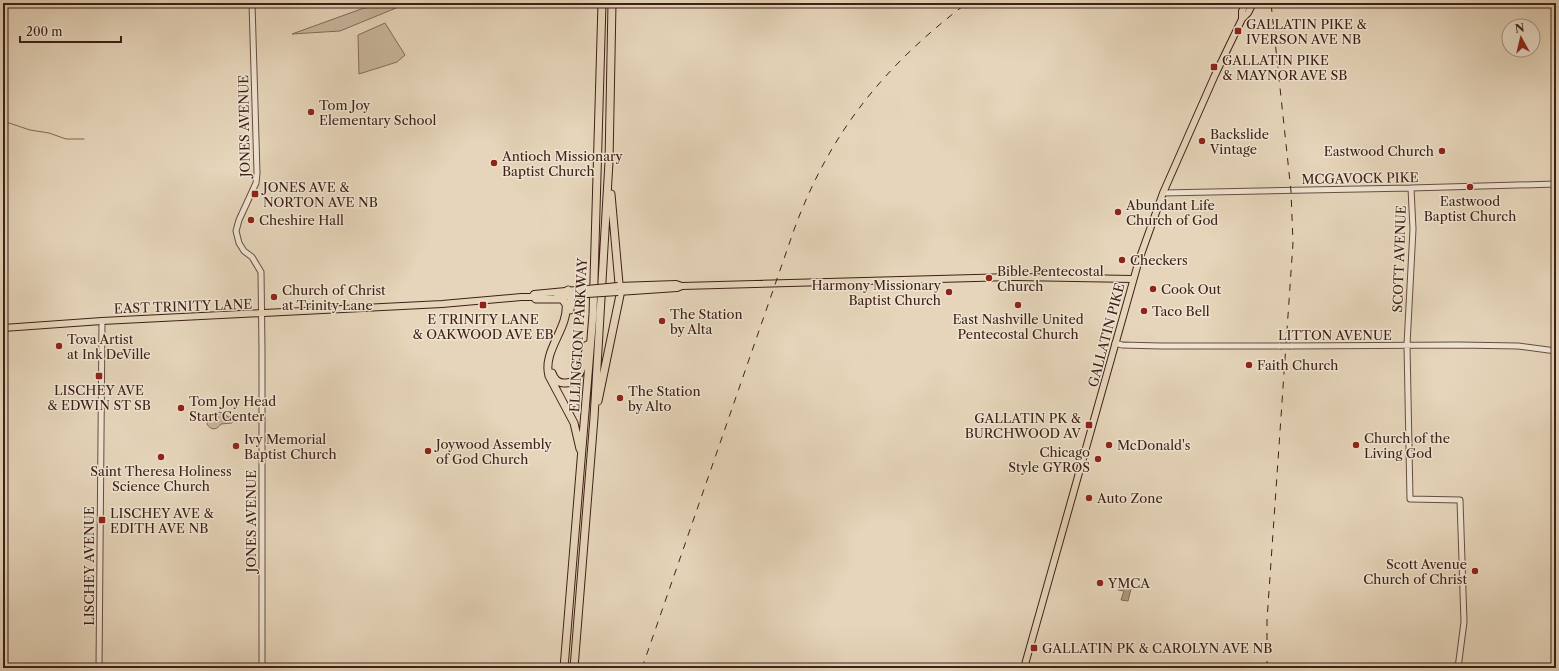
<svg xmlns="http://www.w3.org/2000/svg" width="1559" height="671" font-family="'Libre Caslon Text',serif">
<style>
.green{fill:#c9b69e;stroke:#846b5a}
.water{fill:#ad9782;stroke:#816757}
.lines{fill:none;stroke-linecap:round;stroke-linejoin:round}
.stream{stroke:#816757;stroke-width:1}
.minor-casing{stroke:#684d3f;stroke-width:7}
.major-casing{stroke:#3e2016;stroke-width:8}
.highway-casing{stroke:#3e2016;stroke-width:9}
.minor{stroke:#efe4d2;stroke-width:5}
.major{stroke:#e6d5ba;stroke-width:6}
.highway{stroke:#e6d5ba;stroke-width:7}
.rail{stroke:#3e2016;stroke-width:1;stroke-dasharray:7 7;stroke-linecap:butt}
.minor-bridge-casing{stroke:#684d3f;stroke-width:7;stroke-linecap:butt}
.major-bridge-casing{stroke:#3e2016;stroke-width:8;stroke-linecap:butt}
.minor-bridge{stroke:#efe4d2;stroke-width:5}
.major-bridge{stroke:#e6d5ba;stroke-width:6}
.poi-dot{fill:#8f2418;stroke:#efe4d2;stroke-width:1.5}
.labels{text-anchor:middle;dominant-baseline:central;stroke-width:3;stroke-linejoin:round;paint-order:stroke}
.poi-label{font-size:13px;fill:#3e2016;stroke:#efe4d2;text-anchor:start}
.street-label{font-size:13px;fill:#3e2016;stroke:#efe4d2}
</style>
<rect width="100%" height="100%" fill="#e6d5ba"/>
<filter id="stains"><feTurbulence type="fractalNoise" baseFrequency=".005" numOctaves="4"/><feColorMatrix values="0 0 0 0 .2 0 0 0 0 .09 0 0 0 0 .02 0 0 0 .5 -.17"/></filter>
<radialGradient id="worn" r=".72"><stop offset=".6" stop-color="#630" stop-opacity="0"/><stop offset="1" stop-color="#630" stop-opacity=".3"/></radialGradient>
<path class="green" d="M 396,4 L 396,8 L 340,31 L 292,34 L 364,8 Z
M 385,23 L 405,55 L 397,62 L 359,74 L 358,35 Z
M 219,412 L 225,414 L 228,417 L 231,416 L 232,423 L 221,424 C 217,430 211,431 207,424 L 209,418 L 212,416 L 217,416 Z"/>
<path class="water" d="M 1119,586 L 1131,589 L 1128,601 L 1121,600 L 1124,591 L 1118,590 Z"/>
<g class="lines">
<path class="stream" d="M 3,121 L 30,130 L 49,133 L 66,139 L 84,139"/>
<defs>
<path id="minor" d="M 252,3 L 257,173 L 256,183 L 239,220 L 236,231 L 239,243 L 244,251 L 252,257 L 261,272 L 262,349 L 262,668
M 1411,188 L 1413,229 L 1407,345 L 1410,499 L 1460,500 L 1464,622 L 1458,668
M 1163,193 L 1411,188 L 1556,184
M 1115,343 L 1122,345 L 1161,346 L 1280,346
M 1291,346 L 1459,345 L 1518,346 L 1556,351
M 99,668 L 102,321"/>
<path id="major" d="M 1242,19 L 1242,11 L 1246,3
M 618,286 L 676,284 L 682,286
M 618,292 L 677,288 L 682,286 L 1012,277 L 1133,279
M 532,297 L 534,294 L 587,289
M 557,297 L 587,294
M 3,328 L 102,321 L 442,304 L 521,297 L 532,297 L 540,298
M 1024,668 L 1139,260 L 1163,193 L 1215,75 L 1242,19 L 1248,13 L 1253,3"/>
<path id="highway" d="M 568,290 L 571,296 L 570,310
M 536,299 L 562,299 L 566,304 C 569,328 542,351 549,376 L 574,423 L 580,449
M 552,373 C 554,379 557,383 564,383 C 582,385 584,358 587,345
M 598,401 L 620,295 L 611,194
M 564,668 L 593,314 L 602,3
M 574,668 L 594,418 L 609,162 L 612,3"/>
</defs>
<use href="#minor" class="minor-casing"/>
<use href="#major" class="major-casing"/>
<use href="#highway" class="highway-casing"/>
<use href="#minor" class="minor"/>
<use href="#major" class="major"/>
<use href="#highway" class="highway"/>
<path class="rail" d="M 642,668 L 795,227 C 831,131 885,65 967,3
M 1267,668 L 1267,620 L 1293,243 L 1291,191 L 1271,3"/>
<defs>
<path id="minor-bridge" d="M 1280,346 L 1291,346"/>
<path id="major-bridge" d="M 587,289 L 618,286
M 587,294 L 618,292"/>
</defs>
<use href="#minor-bridge" class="minor-bridge-casing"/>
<use href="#major-bridge" class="major-bridge-casing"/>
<use href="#minor-bridge" class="minor-bridge"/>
<use href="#major-bridge" class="major-bridge"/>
</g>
<g class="poi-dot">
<rect x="1234" y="27" width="8" height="8" rx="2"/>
<rect x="1210" y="63" width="8" height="8" rx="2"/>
<circle cx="311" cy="112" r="4"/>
<circle cx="1202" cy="141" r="4"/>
<circle cx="1442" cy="151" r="4"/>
<circle cx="494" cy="163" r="4"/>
<circle cx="1470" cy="187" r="4"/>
<rect x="251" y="190" width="8" height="8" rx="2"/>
<circle cx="1118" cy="212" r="4"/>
<circle cx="251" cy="220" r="4"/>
<circle cx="1122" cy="260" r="4"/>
<circle cx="989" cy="278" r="4"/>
<circle cx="1153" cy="289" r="4"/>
<circle cx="949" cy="292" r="4"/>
<circle cx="274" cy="297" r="4"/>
<rect x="479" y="301" width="8" height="8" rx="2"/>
<circle cx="1018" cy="305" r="4"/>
<circle cx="1144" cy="311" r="4"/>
<circle cx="662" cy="321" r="4"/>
<circle cx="59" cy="346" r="4"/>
<circle cx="1249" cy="365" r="4"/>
<rect x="95" y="372" width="8" height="8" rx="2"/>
<circle cx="620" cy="398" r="4"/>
<circle cx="181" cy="408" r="4"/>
<rect x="1085" y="421" width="8" height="8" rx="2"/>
<circle cx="1109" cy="445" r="4"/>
<circle cx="1356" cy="445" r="4"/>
<circle cx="236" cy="446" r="4"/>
<circle cx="428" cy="451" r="4"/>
<circle cx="161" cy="457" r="4"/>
<circle cx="1098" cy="459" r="4"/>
<circle cx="1089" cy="498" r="4"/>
<rect x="98" y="516" width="8" height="8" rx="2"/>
<circle cx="1475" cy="571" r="4"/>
<circle cx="1100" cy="583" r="4"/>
<rect x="1030" y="644" width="8" height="8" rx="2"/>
</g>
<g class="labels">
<g class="poi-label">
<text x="1246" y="24">GALLATIN PIKE &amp;<tspan x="1246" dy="15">IVERSON AVE NB</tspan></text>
<text x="1222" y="60">GALLATIN PIKE<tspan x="1222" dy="15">&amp; MAYNOR AVE SB</tspan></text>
<text x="319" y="105">Tom Joy<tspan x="319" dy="15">Elementary School</tspan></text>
<text x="1210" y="134">Backslide<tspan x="1210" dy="15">Vintage</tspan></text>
<text x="1434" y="151" text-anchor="end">Eastwood Church</text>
<text x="502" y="156">Antioch Missionary<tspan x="502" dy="15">Baptist Church</tspan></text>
<text x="263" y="187">JONES AVE &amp;<tspan x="263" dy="15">NORTON AVE NB</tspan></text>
<text x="1470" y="201" text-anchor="middle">Eastwood<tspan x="1470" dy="15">Baptist Church</tspan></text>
<text x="1126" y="205">Abundant Life<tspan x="1126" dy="15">Church of God</tspan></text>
<text x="259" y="220">Cheshire Hall</text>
<text x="1130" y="260">Checkers</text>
<text x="997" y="271">Bible Pentecostal<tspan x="997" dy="15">Church</tspan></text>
<text x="941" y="285" text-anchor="end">Harmony Missionary<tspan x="941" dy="15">Baptist Church</tspan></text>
<text x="1161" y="289">Cook Out</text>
<text x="282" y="290">Church of Christ<tspan x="282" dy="15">at Trinity Lane</tspan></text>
<text x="1152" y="311">Taco Bell</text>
<text x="670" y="314">The Station<tspan x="670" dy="15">by Alta</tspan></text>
<text x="483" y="319" text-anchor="middle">E TRINITY LANE<tspan x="483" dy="15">&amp; OAKWOOD AVE EB</tspan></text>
<text x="1018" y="319" text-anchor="middle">East Nashville United<tspan x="1018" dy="15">Pentecostal Church</tspan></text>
<text x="67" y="339">Tova Artist<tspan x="67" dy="15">at Ink DeVille</tspan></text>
<text x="1257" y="365">Faith Church</text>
<text x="99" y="390" text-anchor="middle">LISCHEY AVE<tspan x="99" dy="15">&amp; EDWIN ST SB</tspan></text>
<text x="628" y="391">The Station<tspan x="628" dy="15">by Alto</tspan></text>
<text x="189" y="401">Tom Joy Head<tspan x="189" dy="15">Start Center</tspan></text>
<text x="1081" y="418" text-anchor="end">GALLATIN PK &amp;<tspan x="1081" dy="15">BURCHWOOD AV</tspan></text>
<text x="1364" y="438">Church of the<tspan x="1364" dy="15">Living God</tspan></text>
<text x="244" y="439">Ivy Memorial<tspan x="244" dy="15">Baptist Church</tspan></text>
<text x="436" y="444">Joywood Assembly<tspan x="436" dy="15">of God Church</tspan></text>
<text x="1117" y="445">McDonald's</text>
<text x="1090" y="452" text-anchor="end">Chicago<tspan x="1090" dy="15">Style GYROS</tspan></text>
<text x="161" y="471" text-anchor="middle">Saint Theresa Holiness<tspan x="161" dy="15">Science Church</tspan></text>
<text x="1097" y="498">Auto Zone</text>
<text x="110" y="513">LISCHEY AVE &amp;<tspan x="110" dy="15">EDITH AVE NB</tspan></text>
<text x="1467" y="564" text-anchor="end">Scott Avenue<tspan x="1467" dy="15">Church of Christ</tspan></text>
<text x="1108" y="583">YMCA</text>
<text x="1042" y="648">GALLATIN PK &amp; CAROLYN AVE NB</text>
</g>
<g class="street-label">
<text transform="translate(244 126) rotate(-91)">JONES AVENUE</text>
<text transform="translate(1360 178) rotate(-1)">MCGAVOCK PIKE</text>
<text transform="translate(1399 259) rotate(-88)">SCOTT AVENUE</text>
<text transform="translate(183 306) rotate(-2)">EAST TRINITY LANE</text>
<text transform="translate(578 335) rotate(-87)">ELLINGTON PARKWAY</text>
<text transform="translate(1106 335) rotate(-75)">GALLATIN PIKE</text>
<text x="1335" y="335">LITTON AVENUE</text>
<text transform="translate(251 521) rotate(-90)">JONES AVENUE</text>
<text transform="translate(89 566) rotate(-90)">LISCHEY AVENUE</text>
</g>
</g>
<rect width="1559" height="671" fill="none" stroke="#e6d5ba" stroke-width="16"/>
<rect x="4" y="4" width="1551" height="663" fill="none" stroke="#3e2016" stroke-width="2"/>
<rect x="8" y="8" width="1543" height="655" fill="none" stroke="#3e2016"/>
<g transform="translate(1521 38) rotate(352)"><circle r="19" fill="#efe4d2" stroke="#a89687"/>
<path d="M0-3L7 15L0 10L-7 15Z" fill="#8f2418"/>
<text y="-6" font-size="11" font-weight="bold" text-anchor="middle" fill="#3e2016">N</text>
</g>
<path d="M20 36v6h101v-6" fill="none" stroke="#3e2016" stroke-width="2"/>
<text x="26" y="36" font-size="12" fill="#3e2016" stroke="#efe4d2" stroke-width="3" paint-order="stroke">200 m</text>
<rect width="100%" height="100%" filter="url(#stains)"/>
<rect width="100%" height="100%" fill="url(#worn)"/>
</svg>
